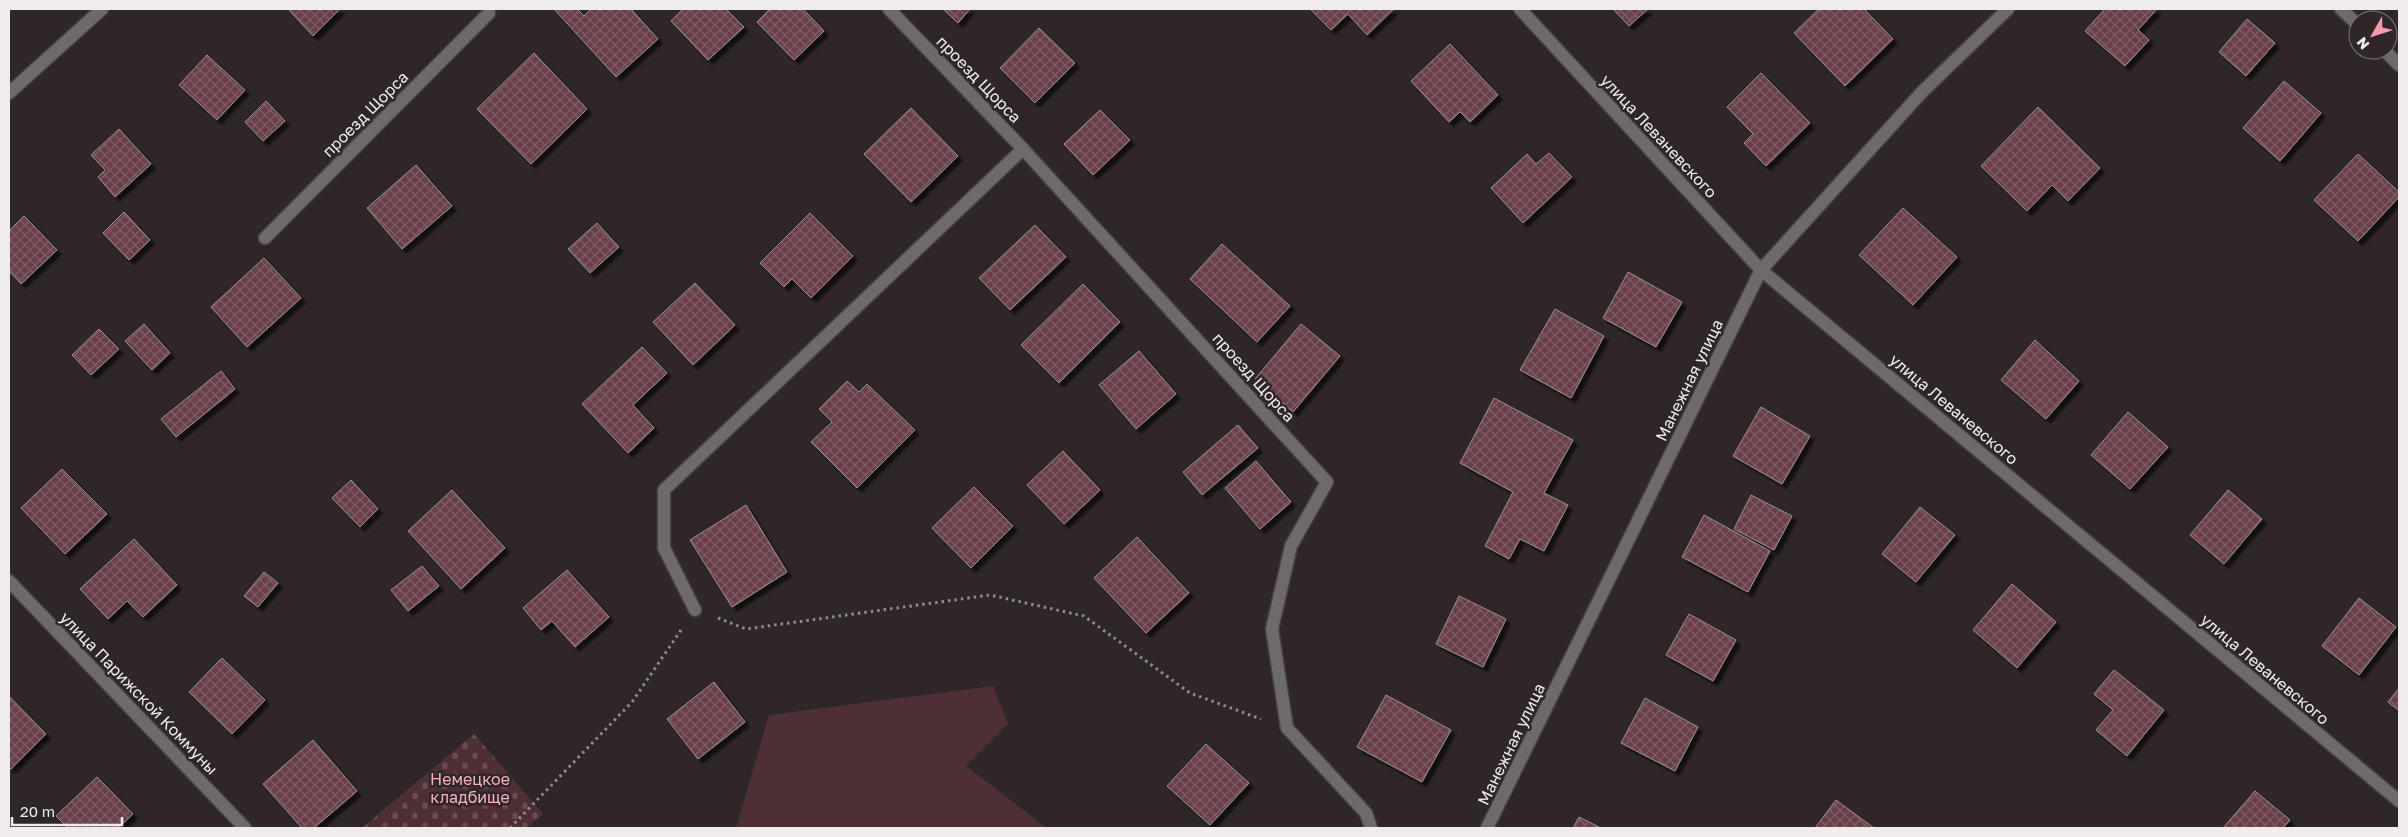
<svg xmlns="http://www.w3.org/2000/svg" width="2408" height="837" font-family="'Golos Text',sans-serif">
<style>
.grass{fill:#4e2f36}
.cemetery{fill:url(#cemetery-stones)}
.building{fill:url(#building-cross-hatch);stroke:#998f91;filter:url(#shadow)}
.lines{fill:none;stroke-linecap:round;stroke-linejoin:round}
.service-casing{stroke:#494243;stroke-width:15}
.minor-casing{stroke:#494243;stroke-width:15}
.tertiary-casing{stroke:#494243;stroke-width:15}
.path{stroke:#918b8c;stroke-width:3;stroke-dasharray:2.5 4;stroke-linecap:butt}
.service{stroke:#6e6a6b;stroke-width:12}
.minor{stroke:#6e6a6b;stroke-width:12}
.tertiary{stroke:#6e6a6b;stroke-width:12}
.labels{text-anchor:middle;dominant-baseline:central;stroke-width:5;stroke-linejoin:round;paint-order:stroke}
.street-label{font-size:16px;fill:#f0ebec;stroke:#2e2628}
.park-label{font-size:16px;fill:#fab0bf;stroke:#2e2628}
</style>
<defs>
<pattern id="cemetery-stones" width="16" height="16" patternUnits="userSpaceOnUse" patternTransform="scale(1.25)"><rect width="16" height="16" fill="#4e2f36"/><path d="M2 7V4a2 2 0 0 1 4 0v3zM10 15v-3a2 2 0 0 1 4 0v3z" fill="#684d53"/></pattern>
<pattern id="building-cross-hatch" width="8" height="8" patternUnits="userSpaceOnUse" patternTransform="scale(1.25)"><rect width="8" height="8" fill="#694049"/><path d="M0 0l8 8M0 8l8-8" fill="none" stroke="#7f5c63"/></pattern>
<filter id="shadow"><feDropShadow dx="4.5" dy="4.5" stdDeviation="1" flood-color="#0009"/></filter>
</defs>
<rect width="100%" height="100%" fill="#2e2628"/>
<path class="grass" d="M 993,686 L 1008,724 L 966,766 L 1047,828 L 736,828 L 769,715 Z"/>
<path class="cemetery" d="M 474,734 L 543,814 L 527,828 L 362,828 Z"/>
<path class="building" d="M 288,9 L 340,9 L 313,36 Z
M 554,9 L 577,9 L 584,16 L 591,9 L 631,9 L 658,39 L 616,77 Z
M 683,9 L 726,9 L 744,27 L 708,60 L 671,21 Z
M 770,9 L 803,9 L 824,31 L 794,60 L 757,22 Z
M 943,9 L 970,9 L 958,23 Z
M 1310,9 L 1394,9 L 1367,35 L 1348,14 L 1331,30 Z
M 1613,9 L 1648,9 L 1629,26 Z
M 1819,9 L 1864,9 L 1893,39 L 1845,86 L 1794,33 Z
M 2105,9 L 2157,9 L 2138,30 L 2149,40 L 2125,66 L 2085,31 Z
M 2247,19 L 2275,43 L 2246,76 L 2219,52 Z
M 1039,28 L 1075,63 L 1035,103 L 1000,68 Z
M 1450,44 L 1498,95 L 1470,122 L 1460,112 L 1449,122 L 1411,81 Z
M 534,53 L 587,109 L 531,164 L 477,109 Z
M 207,55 L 245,90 L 217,120 L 179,85 Z
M 1761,73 L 1810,123 L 1766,166 L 1744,143 L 1753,134 L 1727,107 Z
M 2284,81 L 2321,113 L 2280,161 L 2243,128 Z
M 266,101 L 285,121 L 263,141 L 245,122 Z
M 2038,107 L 2100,168 L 2068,201 L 2052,185 L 2027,211 L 1981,166 Z
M 911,108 L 958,156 L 911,202 L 864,154 Z
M 1100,110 L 1130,140 L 1093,175 L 1064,144 Z
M 119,129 L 151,164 L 115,197 L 98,177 L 105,170 L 91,155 Z
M 1549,153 L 1572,177 L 1523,223 L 1491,188 L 1527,154 L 1536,164 Z
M 2358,154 L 2399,192 L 2399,197 L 2358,241 L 2314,200 Z
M 416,165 L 452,206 L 402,249 L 367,208 Z
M 1903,208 L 1957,257 L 1913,305 L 1859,255 Z
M 124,212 L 150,240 L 129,260 L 103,233 Z
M 810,213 L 853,256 L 811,298 L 792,279 L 784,287 L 760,263 Z
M 24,216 L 57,250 L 21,284 L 9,271 L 9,231 Z
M 597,223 L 619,247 L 590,273 L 568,249 Z
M 1035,225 L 1066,257 L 1010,310 L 979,278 Z
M 1222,244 L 1290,306 L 1257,342 L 1190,279 Z
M 264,258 L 301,298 L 247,347 L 211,307 Z
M 1628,272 L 1682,302 L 1656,347 L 1603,318 Z
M 695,283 L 735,325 L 693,365 L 653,322 Z
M 1083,284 L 1120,322 L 1059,383 L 1021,345 Z
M 1555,309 L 1604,336 L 1571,398 L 1520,370 Z
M 144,324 L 170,353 L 152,370 L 125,341 Z
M 1301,324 L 1340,356 L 1293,412 L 1255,379 Z
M 99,329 L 119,349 L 91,375 L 72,355 Z
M 2035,340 L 2079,381 L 2046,419 L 2001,380 Z
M 642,347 L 667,373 L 633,405 L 654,428 L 628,453 L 582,404 Z
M 1139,351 L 1176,394 L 1136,429 L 1099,385 Z
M 221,371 L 235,389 L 176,437 L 161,419 Z
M 847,381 L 859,392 L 867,384 L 915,430 L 857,488 L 811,442 L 832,422 L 819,409 Z
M 1494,398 L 1573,440 L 1544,493 L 1568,505 L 1544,551 L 1520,539 L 1509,559 L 1485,546 L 1513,492 L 1460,463 Z
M 1761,407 L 1810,436 L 1782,484 L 1733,456 Z
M 2128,412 L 2168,447 L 2130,489 L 2091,455 Z
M 1238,425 L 1258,448 L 1202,495 L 1183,472 Z
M 1063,451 L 1100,490 L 1064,524 L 1027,485 Z
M 1256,461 L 1291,502 L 1260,529 L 1225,488 Z
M 62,469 L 107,514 L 65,554 L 21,508 Z
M 351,480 L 378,509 L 360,527 L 332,498 Z
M 974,487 L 1013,526 L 971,568 L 932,528 Z
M 452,490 L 505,548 L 461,589 L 408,531 Z
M 2228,490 L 2262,519 L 2224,564 L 2190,535 Z
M 1751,495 L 1792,516 L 1774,550 L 1734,529 Z
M 746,505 L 787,572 L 732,607 L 690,540 Z
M 1920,507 L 1955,535 L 1916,582 L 1882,554 Z
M 1704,515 L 1770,551 L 1748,592 L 1682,557 Z
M 1137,537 L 1189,593 L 1146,633 L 1094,578 Z
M 134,539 L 177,585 L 143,617 L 127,601 L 108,619 L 80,589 Z
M 422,566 L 439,586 L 408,611 L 391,590 Z
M 567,570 L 609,617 L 575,647 L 552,621 L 541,630 L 523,608 Z
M 264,572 L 278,583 L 258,607 L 244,596 Z
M 2012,584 L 2056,622 L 2017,668 L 1973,630 Z
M 1459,596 L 1506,619 L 1483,667 L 1436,644 Z
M 2359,598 L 2396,627 L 2359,675 L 2322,646 Z
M 1689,614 L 1736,640 L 1713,681 L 1666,655 Z
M 222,658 L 265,700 L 232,734 L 189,692 Z
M 2114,670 L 2164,710 L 2127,756 L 2096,730 L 2113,710 L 2094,694 Z
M 714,682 L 745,722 L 698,759 L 667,719 Z
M 2399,688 L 2399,711 L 2388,702 Z
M 1386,695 L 1451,730 L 1422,782 L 1357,747 Z
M 9,696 L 46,734 L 11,769 L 9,767 Z
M 1645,698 L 1698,727 L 1675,771 L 1621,743 Z
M 313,740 L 357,791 L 314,828 L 302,828 L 263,784 Z
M 1206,744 L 1249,783 L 1210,825 L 1167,786 Z
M 97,777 L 133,814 L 118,828 L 68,828 L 56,816 Z
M 2255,791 L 2290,820 L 2283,828 L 2223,828 Z
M 1836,800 L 1874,828 L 1815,828 Z
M 1579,817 L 1601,828 L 1573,828 Z"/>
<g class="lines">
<defs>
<path id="service" d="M 695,610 L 664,548 L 664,490 L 1023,149
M 1487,828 L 1761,270 L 1922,92 L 2008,9"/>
<path id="minor" d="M 889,9 L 1023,149 L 1327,482 L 1291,546 L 1272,629 L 1287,728 L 1366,813 L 1371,828
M 1520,9 L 1761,270 L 2399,801
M 2341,9 L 2358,25
M 2384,50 L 2399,65
M 265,238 L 489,13
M 9,581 L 245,828"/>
<path id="tertiary" d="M 9,93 L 102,9"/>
</defs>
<use href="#service" class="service-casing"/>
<use href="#minor" class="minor-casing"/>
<use href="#tertiary" class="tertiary-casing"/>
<path class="path" d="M 718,618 L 746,629 L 990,595 L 1084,616 L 1190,693 L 1261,719
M 510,828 L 632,702 L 681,630"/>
<use href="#service" class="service"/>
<use href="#minor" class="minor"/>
<use href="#tertiary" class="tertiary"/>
</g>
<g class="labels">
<g class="street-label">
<text transform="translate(979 79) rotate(46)">проезд Щорса</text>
<text transform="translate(365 114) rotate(-45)">проезд Щорса</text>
<text transform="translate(1659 136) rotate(47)">улица Леваневского</text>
<text transform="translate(1254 377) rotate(48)">проезд Щорса</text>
<text transform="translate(1689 380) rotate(-64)">Манежная улица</text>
<text transform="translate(1954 409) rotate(40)">улица Леваневского</text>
<text transform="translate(2265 669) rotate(40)">улица Леваневского</text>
<text transform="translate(139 693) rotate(46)">улица Парижской Коммуны</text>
<text transform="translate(1511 744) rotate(-64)">Манежная улица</text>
</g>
<g class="park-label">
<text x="470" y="779">Немецкое<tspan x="470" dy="18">кладбище</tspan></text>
</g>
</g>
<rect width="2408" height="837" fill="none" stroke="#f0ebec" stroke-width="20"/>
<g transform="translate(2373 35) rotate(231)"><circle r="24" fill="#2e2628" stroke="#7c7576"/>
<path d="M0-4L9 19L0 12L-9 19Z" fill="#f29aad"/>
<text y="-8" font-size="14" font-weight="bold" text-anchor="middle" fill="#f0ebec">N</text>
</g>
<path d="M12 817v8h110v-8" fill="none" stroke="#f0ebec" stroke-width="2.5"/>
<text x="20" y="817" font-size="15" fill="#f0ebec" stroke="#2e2628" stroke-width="4" paint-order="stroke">20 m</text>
</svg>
